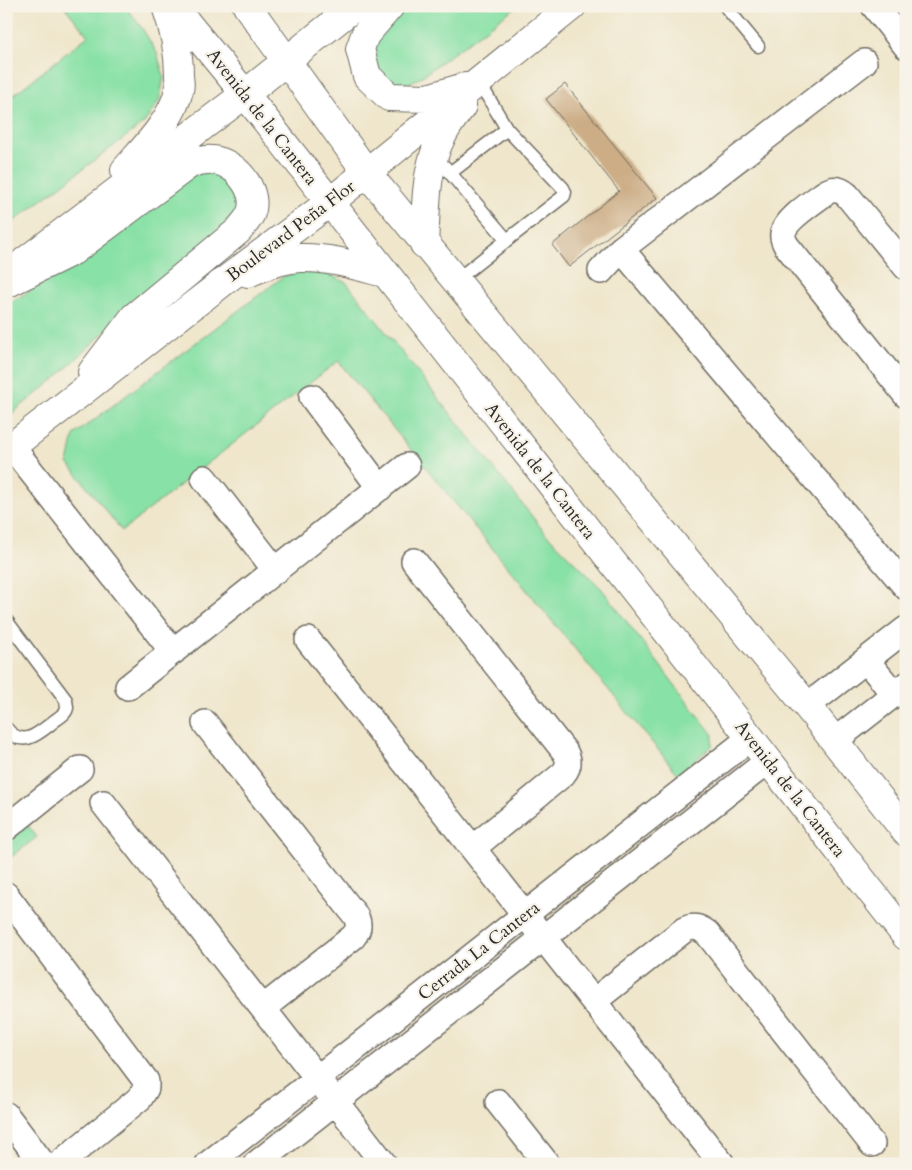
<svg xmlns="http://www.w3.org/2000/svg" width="912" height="1170" font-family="Cardo,serif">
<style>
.green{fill:#88e1a6;stroke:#5a8668}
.building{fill:#ccad86}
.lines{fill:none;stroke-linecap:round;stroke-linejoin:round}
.lane-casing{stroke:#706c63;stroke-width:15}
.street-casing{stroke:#706c63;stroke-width:28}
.secondary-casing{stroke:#706c63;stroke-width:30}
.lane{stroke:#fff;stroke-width:12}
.street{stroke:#fff;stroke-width:25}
.secondary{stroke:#fff;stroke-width:28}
.labels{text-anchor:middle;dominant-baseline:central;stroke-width:4.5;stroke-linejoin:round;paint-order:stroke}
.street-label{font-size:18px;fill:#2b2b2b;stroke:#f7f3e8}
</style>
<rect width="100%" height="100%" fill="#f7f3e8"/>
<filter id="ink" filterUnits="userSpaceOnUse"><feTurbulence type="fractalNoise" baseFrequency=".02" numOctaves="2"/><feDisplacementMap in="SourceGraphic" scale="10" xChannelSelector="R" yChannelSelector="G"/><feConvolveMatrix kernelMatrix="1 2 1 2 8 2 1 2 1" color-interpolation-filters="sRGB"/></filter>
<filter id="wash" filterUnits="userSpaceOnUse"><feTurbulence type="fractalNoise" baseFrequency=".0096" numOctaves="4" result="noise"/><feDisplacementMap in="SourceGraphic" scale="20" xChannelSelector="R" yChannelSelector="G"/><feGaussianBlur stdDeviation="1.12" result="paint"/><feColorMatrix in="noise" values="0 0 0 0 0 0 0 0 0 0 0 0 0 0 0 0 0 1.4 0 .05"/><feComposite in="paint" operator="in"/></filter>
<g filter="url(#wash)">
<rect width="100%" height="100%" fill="#efe6cb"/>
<path class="green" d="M 64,6 L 125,6 L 142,28 L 157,53 L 164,77 L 159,101 L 144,123 L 6,227 L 6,101 L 88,36 Z
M 410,6 L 517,6 L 421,77 C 408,85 402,86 387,83 L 371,62 L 375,35 Z
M 213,168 L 241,194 L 237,216 L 114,323 L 55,379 L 6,418 L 6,305 L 62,272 L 191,176 Z
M 301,272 L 330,275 L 346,282 L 546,534 L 601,588 L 713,735 L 712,746 L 678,774 L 338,361 L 122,531 L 68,463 L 74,435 L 284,276 Z
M 6,797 L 37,837 L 6,861 Z"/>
<g id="blocks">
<path class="building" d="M 565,84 L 657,198 L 569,267 L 552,245 L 619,191 L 546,99 Z"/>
</g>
</g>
<g filter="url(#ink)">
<use href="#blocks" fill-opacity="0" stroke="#706c63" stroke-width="1"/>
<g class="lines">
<defs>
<path id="lane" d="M 725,6 L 758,46
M 479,82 L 507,129
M 445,167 L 507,240 L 455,281
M 450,173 L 507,129 L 563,188 L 565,192 L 564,196 L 507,240
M 6,620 L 66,700 C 66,702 67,705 67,708 C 66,714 58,718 53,722 C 38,734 22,749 6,728"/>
<path id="street" d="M 874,6 L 906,46
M 621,249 L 906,587
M 906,267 L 847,195 C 840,189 833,188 825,193 C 814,201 784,221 783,234 C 782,238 784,241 786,245 L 906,395
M 601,271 L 621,249 L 864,62
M 312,397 L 380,488
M 12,447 L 173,652
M 204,478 L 276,571
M 414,561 L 565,752 C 570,761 569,767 563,774 L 473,848
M 308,640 L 722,1164
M 866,660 L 894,694
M 128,687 L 407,466
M 807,706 L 906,629
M 205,723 L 355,915 C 360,924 359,930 353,937 L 263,1008
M 834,741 L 906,685
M 103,803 L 384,1164
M 6,828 L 80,769
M 6,895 L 146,1081 L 146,1088 L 140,1098 L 59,1164
M 594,1001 L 684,930 C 693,925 699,927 707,933 L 872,1144
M 498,1102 L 547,1164
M 6,1115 L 43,1164
M 208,1164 L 750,738
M 256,1164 L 768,761"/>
<path id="secondary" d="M 173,6 L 245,94 L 906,936
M 247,6 L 367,173 L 807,706 L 906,832
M 390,6 L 365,35 L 360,49 L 367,76 L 389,97 L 428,98 L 465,87
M 125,170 C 145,147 172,121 179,90 C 181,86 179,80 179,75 C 179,51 174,29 166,6
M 424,244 C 426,215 425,183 434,156 C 439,137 451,121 462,106
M 24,262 L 245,94 L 355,6
M 248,273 C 265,266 282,259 300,258 C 329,257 357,266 384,273
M 6,284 L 73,251 L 191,163 C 200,161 209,158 218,161 C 239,166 260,194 250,215 C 247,221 242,226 238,231 L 134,317 L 92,372
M 6,451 L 227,279 L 329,203 L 572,6"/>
</defs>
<use href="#lane" class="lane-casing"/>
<use href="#street" class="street-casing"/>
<use href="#secondary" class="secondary-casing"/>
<use href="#lane" class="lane"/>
<use href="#street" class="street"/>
<use href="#secondary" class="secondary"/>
</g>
</g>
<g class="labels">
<g class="street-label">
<text transform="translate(262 117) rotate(52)">Avenida de la Cantera</text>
<text transform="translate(291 231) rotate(-37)">Boulevard Peña Flor</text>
<text transform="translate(540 471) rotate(52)">Avenida de la Cantera</text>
<text transform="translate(790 789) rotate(52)">Avenida de la Cantera</text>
<text transform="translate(479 951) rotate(-38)">Cerrada La Cantera</text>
</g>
</g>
<rect width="912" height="1170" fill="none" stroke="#f7f3e8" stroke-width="25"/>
</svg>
